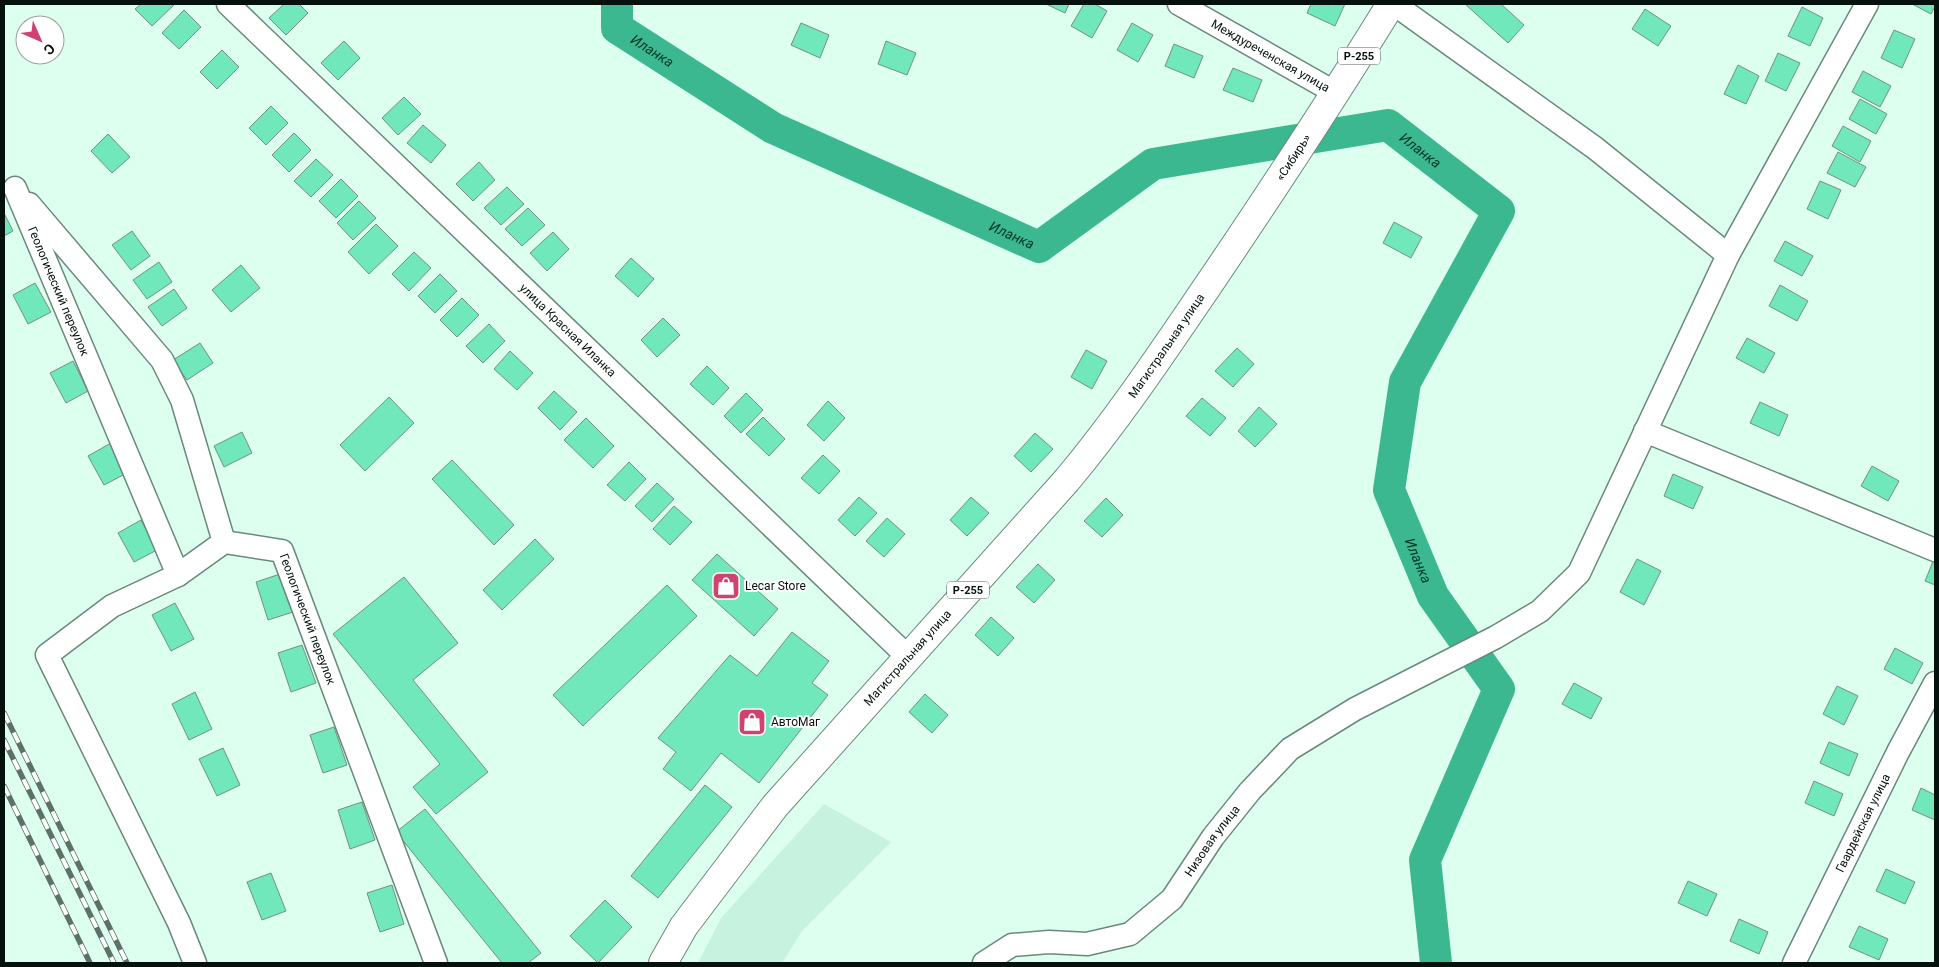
<svg xmlns="http://www.w3.org/2000/svg" width="1939" height="967" font-family="Roboto,sans-serif">
<style>
.built{fill:#c8f2e0}
.lines{fill:none;stroke-linecap:round;stroke-linejoin:round}
.river{stroke:#3bb88f;stroke-width:32}
.building{fill:#71e7bc;stroke:#729184}
.minor-casing{stroke:#6a897c;stroke-width:25}
.major-casing{stroke:#6a897c;stroke-width:30}
.minor{stroke:#fff;stroke-width:22}
.major{stroke:#fff;stroke-width:28}
.rail-casing{stroke:#5c7168;stroke-width:5.5}
.rail{stroke:#fff;stroke-width:4;stroke-dasharray:11;stroke-linecap:butt}
.labels{text-anchor:middle;dominant-baseline:central;stroke-width:4;stroke-linejoin:round;paint-order:stroke}
.shield{fill:#fff;stroke:#505855;stroke-width:1}
.shield-label{font-size:11px;font-weight:bold;fill:#05110c}
.street-label{font-size:12px;fill:#05110c;stroke:#fff}
.poi-label{font-size:12px;fill:#05110c;stroke:#fff;text-anchor:start}
.water-label{font-size:14px;font-style:italic;fill:#003626;stroke:#fff}
</style>
<rect width="100%" height="100%" fill="#dcfff0"/>
<path class="built" d="M 824,804 L 891,842 L 802,931 L 782,963 L 698,963 L 721,918 Z"/>
<g class="lines">
<path class="river" id="s1" d="M 617,4 L 617,28 L 773,128 L 1039,247 L 1153,164 L 1388,125 L 1499,211 L 1405,382 L 1389,490 L 1433,596 L 1499,689 L 1425,860 L 1436,963"/>
</g>
<path class="building" d="M 141,4 L 175,4 L 152,26 L 135,9 Z
M 284,4 L 299,4 L 308,13 L 286,35 L 269,18 Z
M 1046,4 L 1069,4 L 1065,13 Z
M 1084,4 L 1095,4 L 1107,11 L 1092,38 L 1071,26 Z
M 1311,4 L 1345,4 L 1335,26 L 1307,13 Z
M 1465,4 L 1501,4 L 1524,25 L 1508,43 Z
M 1912,4 L 1935,4 L 1935,6 L 1931,14 Z
M 1802,7 L 1823,18 L 1810,46 L 1788,36 Z
M 1645,9 L 1671,26 L 1658,46 L 1632,29 Z
M 184,10 L 201,27 L 179,49 L 162,33 Z
M 801,23 L 829,35 L 820,58 L 791,45 Z
M 1132,23 L 1153,35 L 1138,62 L 1117,50 Z
M 1894,30 L 1915,39 L 1902,68 L 1881,58 Z
M 344,41 L 360,58 L 338,80 L 321,63 Z
M 886,41 L 916,53 L 907,75 L 878,64 Z
M 1174,44 L 1203,56 L 1194,78 L 1165,66 Z
M 222,50 L 239,67 L 217,89 L 200,72 Z
M 1778,53 L 1800,63 L 1786,91 L 1765,81 Z
M 1738,65 L 1759,76 L 1746,104 L 1724,94 Z
M 1233,68 L 1262,80 L 1253,102 L 1223,90 Z
M 1863,71 L 1891,86 L 1880,107 L 1852,92 Z
M 404,97 L 421,114 L 398,135 L 382,118 Z
M 1860,99 L 1887,114 L 1876,134 L 1849,119 Z
M 271,106 L 288,123 L 266,145 L 249,128 Z
M 423,125 L 446,145 L 431,163 L 407,143 Z
M 1843,126 L 1871,141 L 1860,162 L 1832,146 Z
M 294,133 L 311,150 L 289,172 L 272,155 Z
M 108,134 L 130,157 L 112,173 L 91,151 Z
M 1838,152 L 1866,167 L 1855,187 L 1827,173 Z
M 316,159 L 333,175 L 311,197 L 294,181 Z
M 479,162 L 495,180 L 473,201 L 456,184 Z
M 341,179 L 358,196 L 336,218 L 319,201 Z
M 1820,181 L 1841,190 L 1828,219 L 1807,209 Z
M 507,187 L 524,204 L 501,225 L 484,208 Z
M 359,201 L 376,218 L 353,240 L 337,223 Z
M 528,208 L 545,225 L 522,246 L 505,229 Z
M 4,213 L 13,231 L 4,236 Z
M 1394,222 L 1422,237 L 1411,258 L 1383,243 Z
M 376,224 L 398,246 L 369,274 L 348,252 Z
M 132,231 L 150,256 L 131,270 L 112,245 Z
M 553,232 L 569,249 L 547,271 L 530,253 Z
M 1785,241 L 1813,256 L 1802,276 L 1774,261 Z
M 414,252 L 431,268 L 409,291 L 392,274 Z
M 631,258 L 654,279 L 638,297 L 615,276 Z
M 159,262 L 172,282 L 147,299 L 133,280 Z
M 241,265 L 260,288 L 231,312 L 212,290 Z
M 440,274 L 457,291 L 435,313 L 418,296 Z
M 35,283 L 51,312 L 28,324 L 13,295 Z
M 1780,285 L 1808,301 L 1797,321 L 1769,306 Z
M 174,289 L 187,308 L 162,326 L 148,307 Z
M 462,298 L 479,315 L 457,337 L 440,320 Z
M 663,318 L 680,335 L 657,357 L 641,340 Z
M 489,324 L 505,341 L 483,363 L 466,346 Z
M 1747,338 L 1775,353 L 1764,373 L 1736,358 Z
M 200,343 L 213,363 L 187,380 L 173,360 Z
M 1237,348 L 1254,364 L 1233,387 L 1215,371 Z
M 1086,350 L 1107,361 L 1092,389 L 1071,377 Z
M 510,351 L 533,373 L 517,390 L 494,369 Z
M 73,361 L 88,391 L 66,403 L 50,373 Z
M 707,366 L 729,388 L 713,405 L 690,384 Z
M 554,391 L 577,412 L 560,430 L 538,408 Z
M 746,393 L 763,410 L 741,433 L 724,416 Z
M 389,397 L 414,423 L 365,471 L 340,445 Z
M 1202,398 L 1226,418 L 1210,436 L 1186,416 Z
M 828,401 L 845,418 L 824,441 L 807,425 Z
M 1760,402 L 1788,415 L 1779,436 L 1750,423 Z
M 1259,407 L 1277,424 L 1255,447 L 1238,431 Z
M 763,417 L 785,439 L 769,456 L 746,434 Z
M 586,418 L 614,446 L 593,468 L 564,440 Z
M 242,432 L 252,453 L 224,467 L 214,446 Z
M 1035,433 L 1053,449 L 1031,472 L 1014,456 Z
M 111,443 L 127,473 L 104,485 L 88,456 Z
M 823,455 L 840,471 L 819,494 L 801,478 Z
M 452,460 L 514,525 L 494,545 L 432,479 Z
M 629,462 L 646,479 L 625,501 L 607,485 Z
M 1872,466 L 1899,481 L 1888,501 L 1861,486 Z
M 1673,474 L 1703,487 L 1693,509 L 1664,496 Z
M 657,483 L 674,499 L 652,522 L 635,506 Z
M 859,497 L 877,513 L 855,536 L 838,520 Z
M 971,497 L 989,513 L 967,536 L 950,520 Z
M 1106,498 L 1123,515 L 1102,537 L 1084,521 Z
M 674,506 L 692,522 L 670,545 L 653,529 Z
M 887,518 L 905,534 L 884,557 L 866,541 Z
M 141,520 L 157,550 L 134,562 L 118,533 Z
M 535,539 L 554,559 L 502,610 L 483,590 Z
M 717,554 L 778,609 L 754,636 L 692,580 Z
M 1637,559 L 1661,571 L 1644,605 L 1620,592 Z
M 1934,559 L 1935,559 L 1935,585 L 1925,581 Z
M 1038,564 L 1055,580 L 1034,603 L 1016,587 Z
M 280,574 L 293,612 L 268,620 L 256,582 Z
M 404,577 L 458,643 L 413,680 L 488,772 L 436,814 L 413,787 L 440,764 L 333,634 Z
M 667,585 L 697,616 L 583,726 L 553,695 Z
M 175,603 L 194,639 L 171,651 L 152,615 Z
M 991,617 L 1014,638 L 998,656 L 975,635 Z
M 792,632 L 829,661 L 812,683 L 828,695 L 759,783 L 721,753 L 691,791 L 663,769 L 676,752 L 658,738 L 730,655 L 757,676 Z
M 302,645 L 316,683 L 291,692 L 278,653 Z
M 1895,648 L 1923,663 L 1912,684 L 1884,669 Z
M 1574,683 L 1602,698 L 1591,719 L 1562,704 Z
M 1837,686 L 1858,696 L 1844,725 L 1823,714 Z
M 195,692 L 212,729 L 189,740 L 172,704 Z
M 925,694 L 948,715 L 932,733 L 909,712 Z
M 334,727 L 347,765 L 323,773 L 310,735 Z
M 1829,742 L 1858,754 L 1849,776 L 1820,763 Z
M 223,748 L 240,785 L 217,796 L 199,759 Z
M 1814,781 L 1843,794 L 1834,816 L 1805,803 Z
M 705,785 L 732,807 L 658,898 L 631,876 Z
M 1921,788 L 1935,795 L 1935,820 L 1912,810 Z
M 362,802 L 375,840 L 350,849 L 338,810 Z
M 425,809 L 541,953 L 528,963 L 502,963 L 396,832 Z
M 1886,869 L 1915,882 L 1905,904 L 1876,891 Z
M 271,873 L 286,911 L 262,920 L 247,882 Z
M 1688,881 L 1717,894 L 1707,916 L 1678,903 Z
M 392,885 L 404,924 L 380,932 L 367,893 Z
M 605,900 L 632,927 L 598,963 L 570,936 Z
M 1739,919 L 1768,932 L 1759,954 L 1730,941 Z
M 1859,926 L 1888,939 L 1879,960 L 1849,947 Z"/>
<g class="lines">
<defs>
<g id="minor">
<path id="s2" d="M 228,4 L 908,657"/>
<path id="s3" d="M 1179,4 L 1336,93"/>
<path id="s4" d="M 15,188 L 178,575 L 224,542 L 282,551 L 436,963"/>
<path d="M 29,204 L 162,360 L 182,400 L 224,542"/>
<path d="M 1728,255 L 1867,4"/>
<path d="M 1645,431 L 1935,550"/>
<path d="M 178,575 L 112,606 L 47,655 L 179,923 L 195,963"/>
<path id="s5" d="M 984,963 L 1012,945 L 1049,942 L 1087,944 L 1130,934 L 1172,899 L 1213,837 L 1250,791 L 1290,749 L 1355,709 L 1496,637 L 1540,611 L 1579,573 L 1728,255 L 1595,148 L 1394,4"/>
<path id="s6" d="M 1794,963 L 1898,752 L 1935,683"/>
</g>
<g id="major">
<path id="s7" d="M 663,963 L 684,926 L 775,806 L 1067,480 C 1118,419 1162,353 1207,287 C 1270,194 1332,100 1391,4"/>
</g>
</defs>
<use href="#minor" class="minor-casing"/>
<use href="#major" class="major-casing"/>
<use href="#minor" class="minor"/>
<use href="#major" class="major"/>
<defs>
<path id="rail" d="M 4,713 L 127,963
M 4,740 L 114,963
M 4,786 L 90,963"/>
</defs>
<use href="#rail" class="rail-casing"/>
<use href="#rail" class="rail"/>
</g>
<defs>
<symbol id="shop-square" viewBox="-11 -11 22 22"><rect x="-9" y="-9" width="18" height="18" rx="4" fill="#d04371" stroke="#fff"/><path d="M-5-2.5h2.3a2.7 3.5 0 0 1 5.4 0H5L5.5 6h-11ZM-1.5-2.5h3a1.5 2.3 0 0 0-3 0Z" fill="#fff"/></symbol>
</defs>
<g fill-rule="evenodd">
<use href="#shop-square" x="710" y="570" width="32" height="32"/>
<use href="#shop-square" x="736" y="706" width="32" height="32"/>
</g>
<g class="labels">
<g class="shield">
<rect x="1338" y="47.5" width="42" height="17" rx="4"/>
<rect x="947" y="581.5" width="42" height="17" rx="4"/>
</g>
<g class="shield-label">
<text x="1359" y="56">Р-255</text>
<text x="968" y="590">Р-255</text>
</g>
<g class="street-label">
<text stroke="none"><textPath href="#s3" startOffset="105">Междуреченская улица</textPath></text>
<text stroke="none"><textPath href="#s7" startOffset="1025">«Сибирь»</textPath></text>
<text stroke="none"><textPath href="#s4" startOffset="112">Геологический переулок</textPath></text>
<text stroke="none"><textPath href="#s2" startOffset="471">улица Красная Иланка</textPath></text>
<text stroke="none"><textPath href="#s7" startOffset="798">Магистральная улица</textPath></text>
<text stroke="none"><textPath href="#s4" startOffset="608">Геологический переулок</textPath></text>
<text stroke="none"><textPath href="#s7" startOffset="392">Магистральная улица</textPath></text>
<text stroke="none"><textPath href="#s6" startOffset="156">Гвардейская улица</textPath></text>
<text stroke="none"><textPath href="#s5" startOffset="278">Низовая улица</textPath></text>
</g>
<g class="poi-label">
<text x="745" y="586">Lecar Store</text>
<text x="771" y="722">АвтоМаг</text>
</g>
<g class="water-label">
<text stroke="none"><textPath href="#s1" startOffset="66">Иланка</textPath></text>
<text stroke="none"><textPath href="#s1" startOffset="921">Иланка</textPath></text>
<text stroke="none"><textPath href="#s1" startOffset="471">Иланка</textPath></text>
<text stroke="none"><textPath href="#s1" startOffset="1401">Иланка</textPath></text>
</g>
</g>
<rect width="1939" height="967" fill="none" stroke="#05110c" stroke-width="10"/>
<g transform="translate(40 40) rotate(135)"><circle r="24" fill="#ffffff" stroke="#9ba09e"/>
<path d="M0-4L9 19L0 12L-9 19Z" fill="#d04371"/>
<text y="-8" font-size="14" font-weight="bold" text-anchor="middle" fill="#05110c">С</text>
</g>
</svg>
